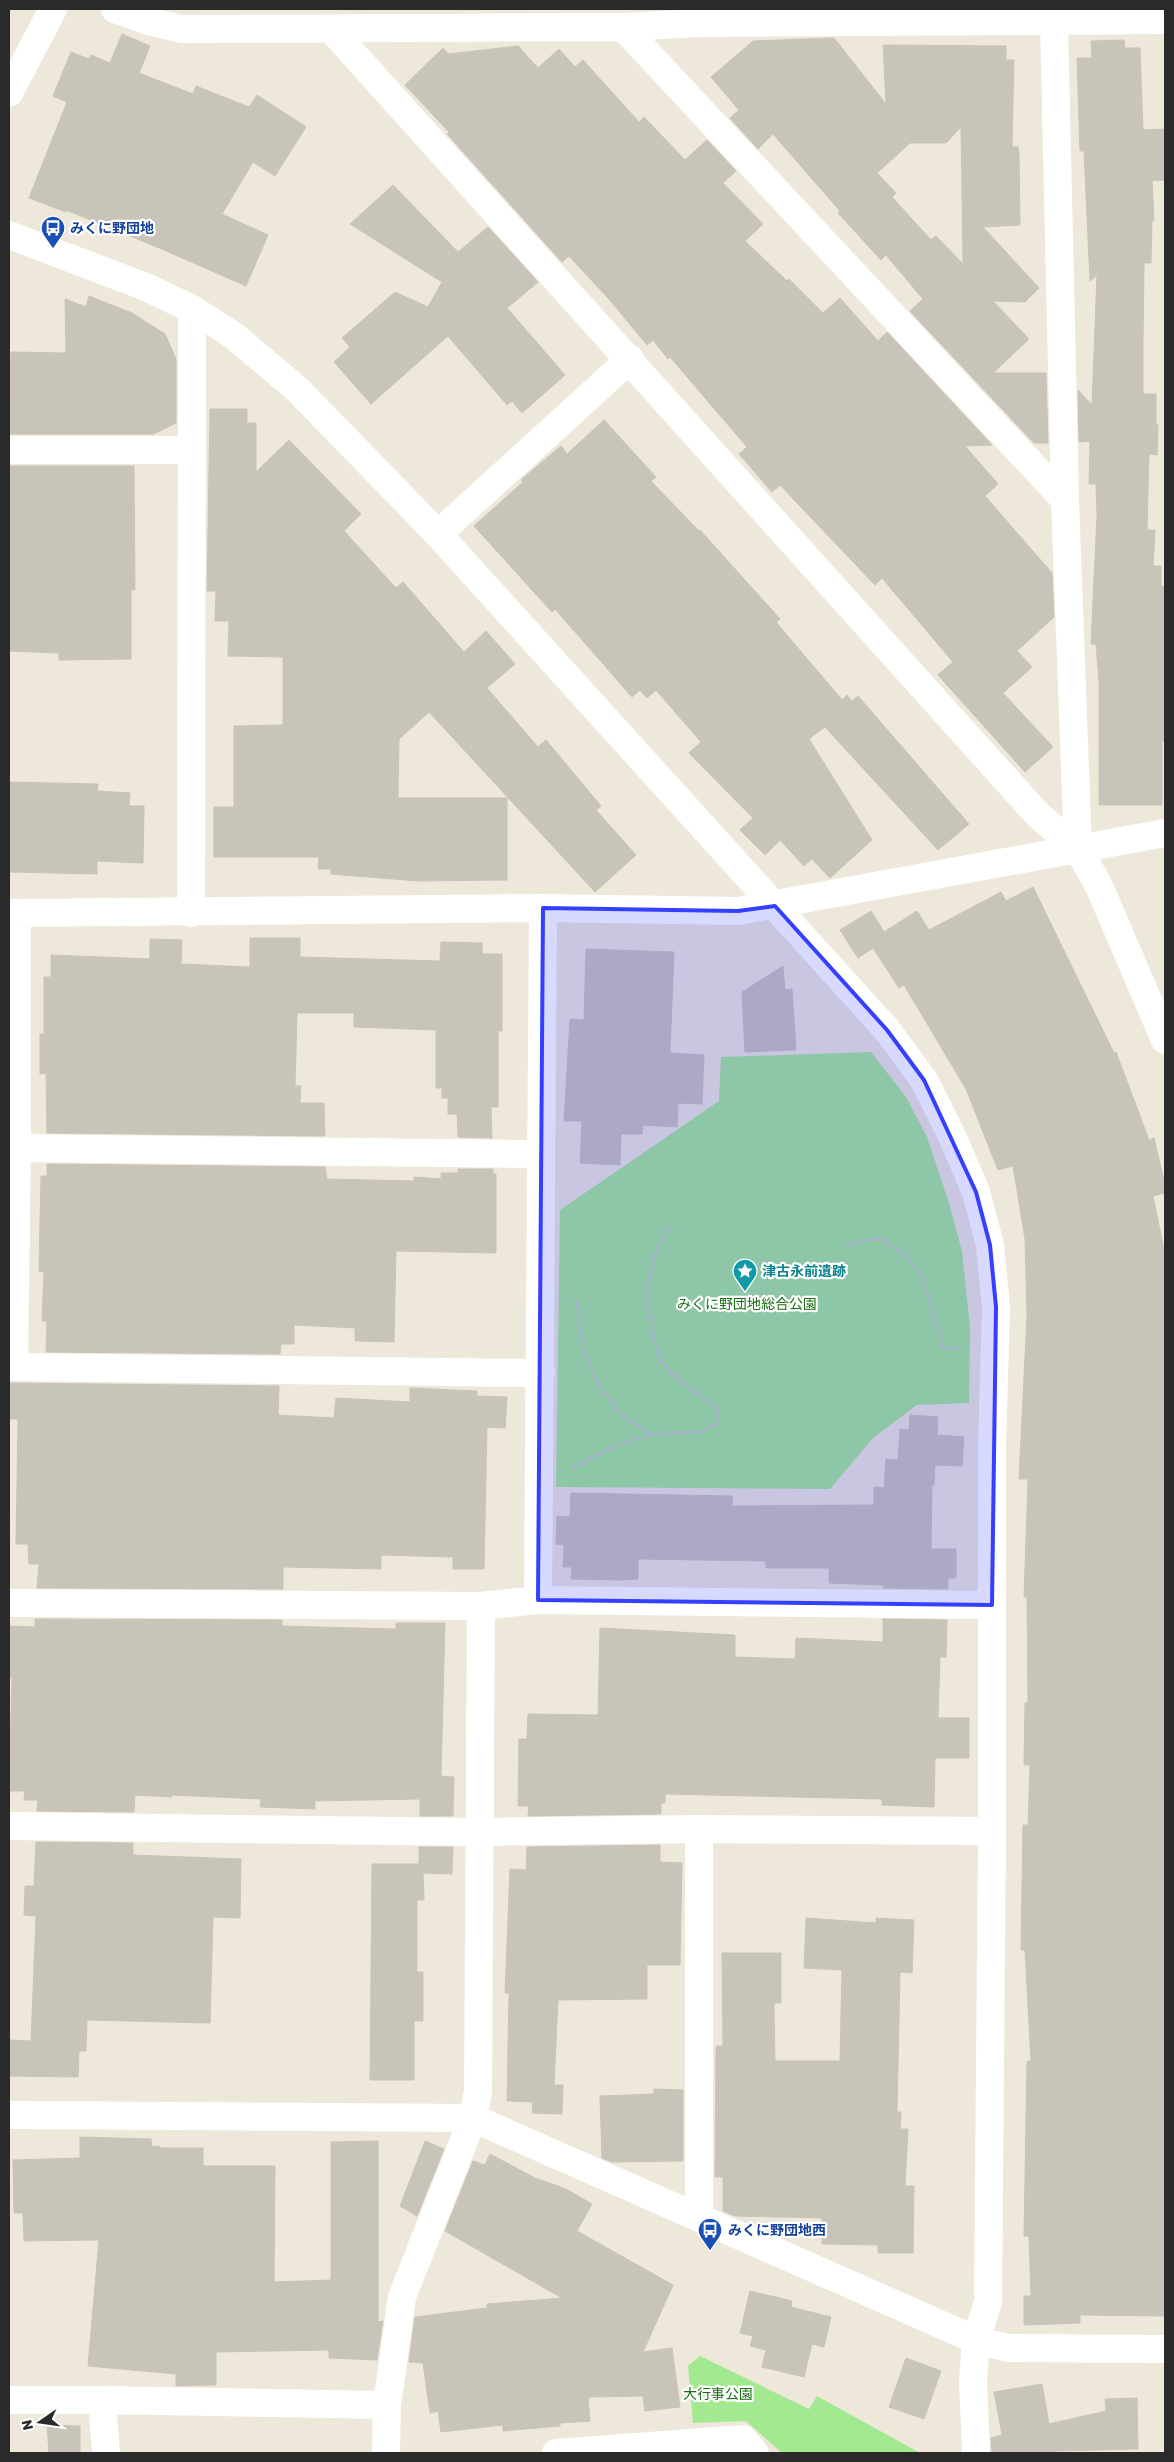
<svg xmlns="http://www.w3.org/2000/svg" width="1174" height="2462" font-family="Rubik,'Noto Sans JP',sans-serif">
<style>
.green{fill:#a3e991}
.building{fill:#c9c4ba;stroke:#c9c4b4;fill-rule:evenodd}
.lines{fill:none;stroke-linecap:round;stroke-linejoin:round}
.path{stroke:#ccc;stroke-width:3;stroke-dasharray:4 2.5;stroke-linecap:butt}
.street{stroke:#fff;stroke-width:28}
.marked{fill:#353fff;fill-opacity:0.2;stroke:#353fff;stroke-width:4;stroke-linejoin:round}
.labels{text-anchor:middle;dominant-baseline:central;stroke-width:4.5;stroke-linejoin:round;paint-order:stroke}
.transit-label{font-size:14px;font-weight:bold;fill:#164399;stroke:#fff;text-anchor:start}
.culture-label{font-size:14px;font-weight:bold;fill:#0d838f;stroke:#fff;text-anchor:start}
.park-label{font-size:14px;fill:#196d13;stroke:#fff}
</style>
<rect width="100%" height="100%" fill="#ede8da"/>
<path class="green" d="M 871,1052 L 906,1097 L 927,1137 L 948,1200 L 962,1251 L 970,1328 L 969,1403 L 917,1405 L 873,1438 L 830,1489 L 556,1487 L 560,1210 L 719,1101 L 721,1057 Z
M 700,2356 L 809,2409 L 817,2396 L 920,2453 L 782,2453 L 746,2421 L 693,2423 L 688,2366 Z"/>
<path class="building" d="M 122,34 L 150,46 L 139,73 L 193,94 L 196,86 L 249,107 L 257,95 L 306,127 L 275,176 L 253,162 L 222,214 L 268,235 L 246,286 L 157,247 L 66,210 L 66,212 L 29,198 L 67,102 L 53,96 L 71,52 L 89,59 L 91,55 L 110,63 Z
M 834,38 L 886,104 L 883,45 L 1006,46 L 1006,60 L 1014,60 L 1012,147 L 1018,147 L 1019,153 L 1020,225 L 983,227 L 1039,288 L 1025,302 L 993,301 L 1029,339 L 993,373 L 1046,373 L 1048,443 L 1034,443 L 910,311 L 923,299 L 886,255 L 881,260 L 838,213 L 840,211 L 773,134 L 758,149 L 730,118 L 739,110 L 711,77 L 753,41 ZM 961,127 L 962,190 L 963,264 L 936,236 L 931,240 L 892,197 L 896,193 L 877,173 L 910,143 L 946,143 Z
M 1124,40 L 1125,48 L 1140,48 L 1143,130 L 1165,129 L 1165,180 L 1152,181 L 1154,221 L 1152,221 L 1151,263 L 1144,263 L 1143,343 L 1143,394 L 1156,394 L 1156,424 L 1158,424 L 1157,455 L 1149,454 L 1147,530 L 1155,530 L 1153,566 L 1161,566 L 1161,586 L 1165,586 L 1165,741 L 1162,741 L 1162,805 L 1099,805 L 1099,681 L 1096,644 L 1091,644 L 1097,516 L 1096,484 L 1089,484 L 1090,441 L 1079,442 L 1078,390 L 1092,405 L 1097,275 L 1090,281 L 1084,151 L 1080,151 L 1077,58 L 1092,58 L 1091,41 Z
M 518,46 L 538,68 L 559,49 L 575,67 L 583,60 L 639,122 L 644,117 L 685,160 L 707,140 L 736,171 L 723,183 L 763,224 L 745,241 L 787,281 L 789,279 L 823,313 L 840,298 L 878,341 L 887,332 L 992,445 L 965,446 L 998,484 L 985,496 L 1052,573 L 1054,617 L 1017,651 L 1032,667 L 1003,693 L 1053,747 L 1025,772 L 938,675 L 953,662 L 882,578 L 875,585 L 780,485 L 772,492 L 739,454 L 747,447 L 670,357 L 668,359 L 653,340 L 647,345 L 608,298 L 569,256 L 562,262 L 447,134 L 449,132 L 405,85 L 443,48 L 448,54 Z
M 393,185 L 458,252 L 488,227 L 538,282 L 507,308 L 565,375 L 522,413 L 512,401 L 507,405 L 448,336 L 371,404 L 334,362 L 350,347 L 342,338 L 395,292 L 428,307 L 442,282 L 350,224 Z
M 89,296 L 132,313 L 165,334 L 176,359 L 176,423 L 154,434 L 9,434 L 11,352 L 66,353 L 65,299 L 86,307 Z
M 210,409 L 247,409 L 247,423 L 256,423 L 256,472 L 289,440 L 361,514 L 344,531 L 396,588 L 403,582 L 464,652 L 486,631 L 515,664 L 487,688 L 538,747 L 546,740 L 601,806 L 596,810 L 636,855 L 595,892 L 429,712 L 399,739 L 398,798 L 507,798 L 507,880 L 418,881 L 331,874 L 331,869 L 318,869 L 319,857 L 214,857 L 214,807 L 234,807 L 234,726 L 283,725 L 283,657 L 228,656 L 229,621 L 215,621 L 216,591 L 207,591 Z
M 604,420 L 656,477 L 651,481 L 699,531 L 700,530 L 780,619 L 776,622 L 842,700 L 847,695 L 852,701 L 858,696 L 969,824 L 938,850 L 825,727 L 809,739 L 872,840 L 830,878 L 812,859 L 804,866 L 780,840 L 765,855 L 740,830 L 753,818 L 689,753 L 701,742 L 656,690 L 647,698 L 640,690 L 632,697 L 555,609 L 552,612 L 474,526 L 523,482 L 521,480 L 561,446 L 567,454 Z
M 9,466 L 134,466 L 135,590 L 131,590 L 131,659 L 59,660 L 59,653 L 9,651 Z
M 9,782 L 98,784 L 97,791 L 130,793 L 129,806 L 144,806 L 143,863 L 97,861 L 97,874 L 9,872 Z
M 1033,887 L 1114,1053 L 1116,1052 L 1149,1140 L 1154,1138 L 1165,1185 L 1165,1193 L 1153,1196 L 1165,1255 L 1165,2316 L 1080,2315 L 1080,2323 L 1024,2325 L 1024,2296 L 1031,2296 L 1029,2236 L 1024,2236 L 1027,2061 L 1031,2061 L 1025,1950 L 1021,1950 L 1023,1825 L 1028,1825 L 1030,1765 L 1024,1765 L 1025,1703 L 1028,1703 L 1027,1597 L 1024,1597 L 1028,1479 L 1019,1479 L 1027,1316 L 1025,1239 L 1013,1166 L 998,1170 L 966,1089 L 904,985 L 899,988 L 873,948 L 858,958 L 840,930 L 871,911 L 884,932 L 917,911 L 929,930 L 1001,892 L 1006,901 Z
M 250,938 L 300,938 L 300,957 L 440,961 L 441,942 L 482,943 L 482,954 L 502,954 L 502,1031 L 498,1031 L 498,1107 L 491,1107 L 492,1138 L 458,1137 L 457,1114 L 448,1114 L 448,1098 L 442,1098 L 442,1088 L 436,1088 L 436,1030 L 354,1027 L 354,1013 L 297,1013 L 295,1086 L 301,1086 L 300,1103 L 324,1103 L 325,1136 L 47,1133 L 46,1073 L 40,1074 L 40,1034 L 44,1034 L 44,977 L 51,977 L 51,955 L 150,959 L 150,939 L 182,940 L 181,964 L 250,967 Z
M 586,949 L 674,952 L 670,1053 L 704,1055 L 702,1104 L 678,1103 L 677,1127 L 643,1125 L 642,1134 L 621,1134 L 620,1165 L 580,1163 L 582,1121 L 564,1121 L 570,1019 L 584,1020 Z
M 783,966 L 785,990 L 792,989 L 796,1050 L 745,1052 L 742,992 Z
M 47,1164 L 325,1167 L 327,1179 L 414,1181 L 414,1177 L 441,1179 L 441,1173 L 458,1173 L 458,1169 L 493,1169 L 493,1174 L 496,1174 L 496,1253 L 396,1251 L 394,1342 L 355,1341 L 355,1328 L 294,1325 L 294,1344 L 281,1344 L 280,1354 L 46,1352 L 47,1321 L 42,1321 L 44,1272 L 39,1271 L 41,1176 L 47,1176 Z
M 9,1383 L 279,1386 L 278,1415 L 334,1418 L 336,1398 L 410,1402 L 410,1388 L 477,1391 L 477,1396 L 507,1397 L 505,1428 L 487,1427 L 484,1569 L 453,1569 L 453,1557 L 381,1555 L 381,1569 L 283,1567 L 283,1589 L 37,1588 L 39,1564 L 29,1564 L 28,1544 L 16,1544 L 18,1419 L 9,1419 Z
M 910,1415 L 938,1417 L 937,1435 L 964,1437 L 962,1466 L 935,1465 L 934,1485 L 932,1485 L 931,1549 L 956,1549 L 956,1578 L 948,1578 L 948,1589 L 883,1588 L 884,1585 L 829,1583 L 829,1568 L 766,1568 L 766,1561 L 638,1559 L 638,1579 L 622,1580 L 571,1579 L 572,1567 L 563,1567 L 564,1545 L 556,1544 L 557,1516 L 570,1517 L 571,1493 L 733,1496 L 732,1506 L 874,1505 L 874,1487 L 884,1488 L 886,1459 L 898,1460 L 900,1429 L 909,1430 Z
M 35,1619 L 282,1620 L 282,1626 L 396,1629 L 396,1623 L 445,1623 L 441,1776 L 454,1777 L 453,1816 L 420,1816 L 420,1799 L 315,1801 L 315,1809 L 260,1807 L 261,1799 L 172,1795 L 172,1797 L 135,1795 L 134,1812 L 37,1811 L 38,1800 L 24,1800 L 25,1791 L 9,1791 L 12,1678 L 9,1678 L 9,1626 L 35,1627 Z
M 883,1619 L 947,1620 L 946,1657 L 940,1657 L 938,1718 L 969,1718 L 969,1758 L 935,1758 L 934,1807 L 882,1805 L 882,1799 L 665,1794 L 665,1803 L 661,1803 L 661,1814 L 528,1816 L 529,1806 L 518,1806 L 519,1739 L 527,1739 L 528,1714 L 598,1715 L 600,1628 L 735,1635 L 735,1657 L 795,1659 L 796,1638 L 883,1642 Z
M 36,1842 L 133,1843 L 133,1855 L 241,1859 L 240,1918 L 213,1917 L 210,2023 L 87,2020 L 86,2051 L 79,2051 L 78,2077 L 9,2076 L 9,2040 L 31,2041 L 36,1916 L 24,1915 L 25,1886 L 34,1886 Z
M 660,1845 L 660,1862 L 682,1863 L 680,1965 L 647,1965 L 647,1999 L 558,2000 L 554,2085 L 563,2085 L 562,2114 L 532,2113 L 533,2102 L 507,2101 L 509,1993 L 505,1993 L 510,1869 L 526,1870 L 527,1847 Z
M 419,1847 L 453,1847 L 452,1874 L 423,1873 L 424,1900 L 417,1900 L 417,1972 L 423,1972 L 423,2021 L 414,2021 L 414,2080 L 370,2080 L 372,1864 L 419,1864 Z
M 806,1918 L 876,1923 L 876,1918 L 914,1920 L 912,1973 L 900,1972 L 897,2112 L 901,2112 L 900,2129 L 908,2129 L 905,2186 L 914,2186 L 913,2253 L 878,2253 L 878,2245 L 822,2244 L 822,2218 L 735,2216 L 723,2211 L 723,2177 L 715,2177 L 716,2046 L 723,2046 L 722,1953 L 781,1953 L 781,2003 L 774,2003 L 775,2061 L 840,2061 L 842,1970 L 804,1968 Z
M 654,2089 L 683,2090 L 683,2161 L 612,2162 L 602,2158 L 600,2096 L 654,2094 Z
M 80,2137 L 151,2139 L 152,2147 L 160,2146 L 160,2148 L 203,2148 L 203,2166 L 275,2166 L 274,2282 L 331,2280 L 331,2142 L 378,2141 L 378,2322 L 383,2321 L 377,2360 L 329,2358 L 329,2350 L 216,2352 L 216,2385 L 176,2386 L 176,2374 L 88,2366 L 99,2240 L 24,2241 L 23,2213 L 14,2213 L 13,2160 L 80,2158 Z
M 425,2141 L 444,2149 L 417,2216 L 400,2206 Z
M 490,2154 L 535,2178 L 566,2189 L 592,2204 L 577,2231 L 673,2285 L 643,2352 L 672,2348 L 680,2407 L 645,2411 L 643,2396 L 588,2397 L 590,2421 L 560,2423 L 560,2426 L 503,2431 L 503,2425 L 441,2432 L 438,2411 L 430,2413 L 423,2363 L 409,2362 L 415,2317 L 487,2308 L 487,2304 L 562,2298 L 445,2231 L 473,2161 L 485,2165 Z
M 750,2291 L 792,2301 L 791,2307 L 831,2317 L 824,2347 L 812,2344 L 804,2377 L 762,2367 L 766,2350 L 750,2346 L 753,2336 L 740,2333 Z
M 906,2358 L 941,2371 L 924,2419 L 889,2407 Z
M 1042,2384 L 1049,2424 L 1106,2411 L 1105,2399 L 1137,2398 L 1138,2449 L 1054,2451 L 1054,2453 L 992,2453 L 991,2438 L 1002,2435 L 994,2392 Z
M 47,2425 L 80,2426 L 80,2453 L 49,2453 Z"/>
<g class="lines">
<path class="path" d="M 846,1245 L 880,1238 L 907,1256 L 923,1278 L 943,1347 L 962,1349
M 576,1300 L 583,1349 L 599,1386 L 621,1414 L 653,1435
M 572,1468 L 612,1447 L 640,1437 L 669,1433 L 698,1432 L 718,1423 L 718,1410 C 705,1399 670,1374 662,1363 C 660,1359 659,1353 657,1348 C 642,1309 644,1259 672,1226"/>
<path class="street" d="M 115,9 L 148,21 L 181,29 L 623,27 L 702,23 L 1165,20
M 1054,21 L 1065,500 L 1078,849
M 623,27 L 1065,500
M 331,29 L 1038,815 L 1078,849 L 1099,886 L 1165,1040
M 9,93 L 53,9
M 9,235 L 146,287 L 192,309 L 233,335 L 297,389 L 438,534 L 887,1030 L 924,1080 L 953,1138 L 976,1192 L 990,1245 L 996,1307 L 992,1447 L 992,1831 L 988,2302 L 976,2340 L 973,2381 L 976,2453
M 9,450 L 191,450
M 438,534 L 630,359
M 9,913 L 543,908 L 738,911 L 1165,833
M 191,913 L 192,309
M 17,1148 L 540,1154
M 9,1367 L 541,1373
M 14,1367 L 17,1148 L 17,913
M 538,1600 L 543,908
M 9,1603 L 481,1606 L 538,1600 L 992,1605
M 9,1826 L 478,1832 L 699,1829 L 992,1831
M 699,1829 L 699,2218
M 9,2115 L 473,2118 L 976,2340 L 1008,2348 L 1165,2349
M 9,2400 L 102,2400 L 387,2405
M 102,2400 L 106,2453
M 386,2453 L 387,2405 L 402,2297 L 473,2118 L 478,2092 L 481,1606
M 556,2453 L 743,2439 L 755,2453"/>
</g>
<path class="marked" d="M 775,906 L 887,1030 L 924,1080 L 976,1192 L 990,1245 L 996,1307 L 992,1605 L 538,1600 L 543,908 L 738,911 Z"/>
<defs>
<symbol id="bus-pin" viewBox="-11 -11 22 30"><path d="M0 17L-7.5 6A9.5 9.5 0 1 1 7.5 6Z" fill="#1a4fb4" stroke="#fff"/><path d="M-5-6H5V4H4V6H2V4H-2V6H-4V4H-5ZM-3.5-4V0h7V-4ZM-3.5 1.2v1.5H-2V1.2ZM2 1.2v1.5H3.5V1.2Z" fill="#fff"/></symbol>
<symbol id="sight-pin" viewBox="-11 -11 22 30"><path d="M0 17L-7.5 6A9.5 9.5 0 1 1 7.5 6Z" fill="#0f9aa8" stroke="#fff"/><path d="M0-6L1.8-2.2L6-1.7L2.9 1.2L3.7 5.4L0 3.3L-3.7 5.4L-2.9 1.2L-6-1.7L-1.8-2.2Z" fill="#fff"/></symbol>
</defs>
<g fill-rule="evenodd">
<use href="#bus-pin" x="39" y="214" width="28" height="38"/>
<use href="#sight-pin" x="731" y="1257" width="28" height="38"/>
<use href="#bus-pin" x="696" y="2216" width="28" height="38"/>
</g>
<g class="labels">
<g class="transit-label">
<text x="70" y="228">みくに野団地</text>
<text x="728" y="2230">みくに野団地西</text>
</g>
<g class="culture-label">
<text x="762" y="1271">津古永前遺跡</text>
</g>
<g class="park-label">
<text x="747" y="1304">みくに野団地総合公園</text>
<text x="718" y="2394">大行事公園</text>
</g>
</g>
<rect width="1174" height="2462" fill="none" stroke="#2a2a2a" stroke-width="20"/>
<g transform="translate(40 2422) rotate(257)" stroke="#ffffff" stroke-width="4" paint-order="stroke">
<path d="M0-4L9 19L0 12L-9 19Z" fill="#2a2a2a"/>
<text y="-8" font-size="14" font-weight="bold" text-anchor="middle" fill="#2a2a2a">N</text>
</g>
</svg>
